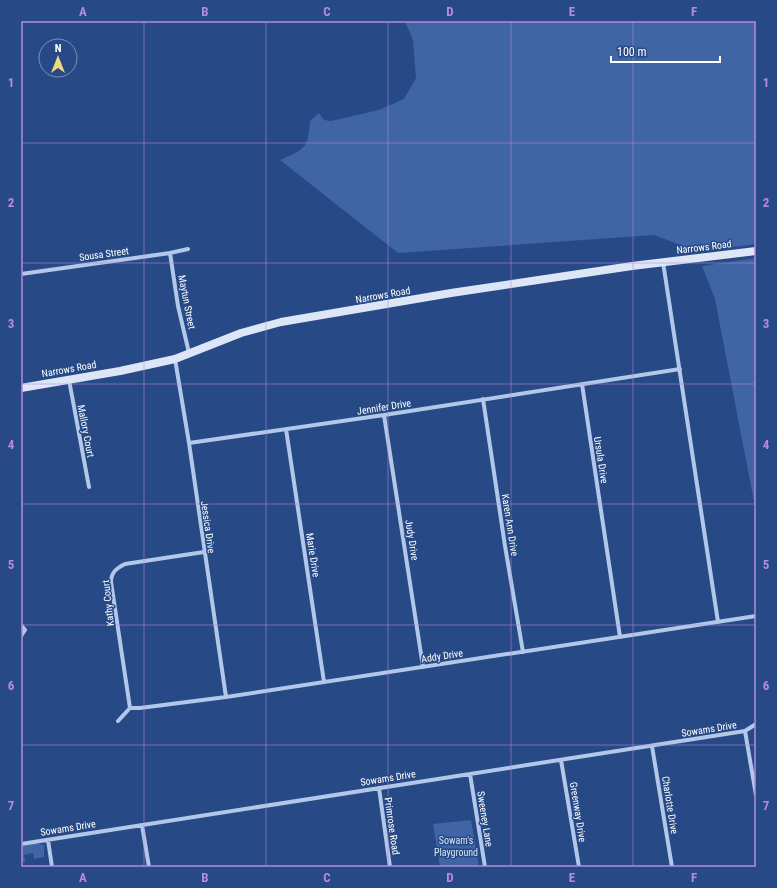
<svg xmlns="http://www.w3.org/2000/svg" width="777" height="888" font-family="'Roboto Condensed',sans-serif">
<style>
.green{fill:#3f65a5}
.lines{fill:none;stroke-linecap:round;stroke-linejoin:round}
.street{stroke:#b3c7e8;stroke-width:4}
.secondary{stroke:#dde6f7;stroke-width:8}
.grid{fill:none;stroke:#b68bdc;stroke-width:1;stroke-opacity:0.55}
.labels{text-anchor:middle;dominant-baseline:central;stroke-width:3;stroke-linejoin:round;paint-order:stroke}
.street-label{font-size:10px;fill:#fff;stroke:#274a87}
.park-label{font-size:10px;fill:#d7e3f6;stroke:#274a87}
.neatline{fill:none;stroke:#b68bdc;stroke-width:1.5}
.grid-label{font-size:13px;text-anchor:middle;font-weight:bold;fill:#b68bdc}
</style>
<rect width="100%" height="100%" fill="#274a87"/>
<path class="green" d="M 405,21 L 756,21 L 756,244 L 699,252 L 654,235 L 398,253 L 280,160 C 305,149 308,149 310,121 L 319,113 L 324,120 L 331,121 L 379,110 L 404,99 L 416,78 L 413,40 Z
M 756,258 L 756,512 L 715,299 L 702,266 Z
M 471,820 L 479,867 L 440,867 L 433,824 Z
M 36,843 L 44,845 L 44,857 L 34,859 L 33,853 L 24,855 L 25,862 L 21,863 L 21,846 Z"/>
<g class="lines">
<path class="street" d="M 170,253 L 178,306 L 189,353
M 663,262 L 718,622
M 21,274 L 170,253 L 188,249
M 175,359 L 189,443 L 226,697
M 69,380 L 89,487
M 582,384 L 620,637
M 483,399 L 505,546 L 523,652
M 384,415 L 423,667
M 286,429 L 324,682
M 189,443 L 384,415 L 680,369
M 21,625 L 25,630 L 21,636
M 130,708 L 140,708 L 226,697 L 756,616
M 118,721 L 130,708 L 111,582 C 111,572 117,568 125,564 L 204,552
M 745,731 L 756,795
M 652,746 L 672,867
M 561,760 L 579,867
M 470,774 L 485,867
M 379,788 L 390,867
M 142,825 L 149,867
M 48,840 L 52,867
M 21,844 L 745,731 L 756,724"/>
<path class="secondary" d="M 21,388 L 120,371 L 175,359 L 241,333 L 281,322 L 451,293 L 632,266 L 756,251"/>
</g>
<path class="grid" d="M 144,21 L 144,867M 266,21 L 266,867M 388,21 L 388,867M 511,21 L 511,867M 633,21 L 633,867M 21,143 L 756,143M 21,263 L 756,263M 21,384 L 756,384M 21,504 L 756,504M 21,625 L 756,625M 21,745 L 756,745"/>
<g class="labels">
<g class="street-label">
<text transform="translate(704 247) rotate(-7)">Narrows Road</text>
<text transform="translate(104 254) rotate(-8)">Sousa Street</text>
<text transform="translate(383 295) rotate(-10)">Narrows Road</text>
<text transform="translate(187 302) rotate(79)">Maytun Street</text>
<text transform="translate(69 369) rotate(-10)">Narrows Road</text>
<text transform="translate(384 407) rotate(-9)">Jennifer Drive</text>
<text transform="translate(86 431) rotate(79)">Mallory Court</text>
<text transform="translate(601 460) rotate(81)">Ursula Drive</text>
<text transform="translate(510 525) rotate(81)">Karen Ann Drive</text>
<text transform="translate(208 527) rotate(82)">Jessica Drive</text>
<text transform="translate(412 540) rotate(81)">Judy Drive</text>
<text transform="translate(313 555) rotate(81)">Marie Drive</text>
<text transform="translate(108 603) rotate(-96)">Kathy Court</text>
<text transform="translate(442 656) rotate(-9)">Addy Drive</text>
<text transform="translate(709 729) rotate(-9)">Sowams Drive</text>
<text transform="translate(388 778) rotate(-9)">Sowams Drive</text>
<text transform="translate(670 805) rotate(81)">Charlotte Drive</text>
<text transform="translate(578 812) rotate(81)">Greenway Drive</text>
<text transform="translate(485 819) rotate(81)">Sweeney Lane</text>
<text transform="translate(392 826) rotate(82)">Primrose Road</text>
<text transform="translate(68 828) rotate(-9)">Sowams Drive</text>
</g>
<g class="park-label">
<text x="456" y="840">Sowam's<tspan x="456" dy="12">Playground</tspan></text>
</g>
</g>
<rect width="777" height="888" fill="none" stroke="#274a87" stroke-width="44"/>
<g transform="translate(58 58)"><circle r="19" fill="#274a87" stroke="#7d92b7"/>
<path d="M0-3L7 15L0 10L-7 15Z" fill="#f0d779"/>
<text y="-6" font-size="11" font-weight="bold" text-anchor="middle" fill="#ffffff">N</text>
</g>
<path d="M611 56v6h109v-6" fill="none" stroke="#ffffff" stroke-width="2"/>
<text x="617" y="56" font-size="12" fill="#ffffff" stroke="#274a87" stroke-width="3" paint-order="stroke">100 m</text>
<rect x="22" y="22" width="733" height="844" class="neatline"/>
<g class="grid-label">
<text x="83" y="16">A</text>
<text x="205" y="16">B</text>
<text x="327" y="16">C</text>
<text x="450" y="16">D</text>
<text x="572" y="16">E</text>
<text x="694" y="16">F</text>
<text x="11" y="87">1</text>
<text x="766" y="87">1</text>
<text x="11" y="207">2</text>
<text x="766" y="207">2</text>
<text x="11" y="328">3</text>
<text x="766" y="328">3</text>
<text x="11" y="449">4</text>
<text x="766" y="449">4</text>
<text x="11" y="569">5</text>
<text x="766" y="569">5</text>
<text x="11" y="690">6</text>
<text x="766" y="690">6</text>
<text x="11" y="810">7</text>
<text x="766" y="810">7</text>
<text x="83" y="882">A</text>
<text x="205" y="882">B</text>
<text x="327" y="882">C</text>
<text x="450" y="882">D</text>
<text x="572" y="882">E</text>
<text x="694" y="882">F</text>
</g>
</svg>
